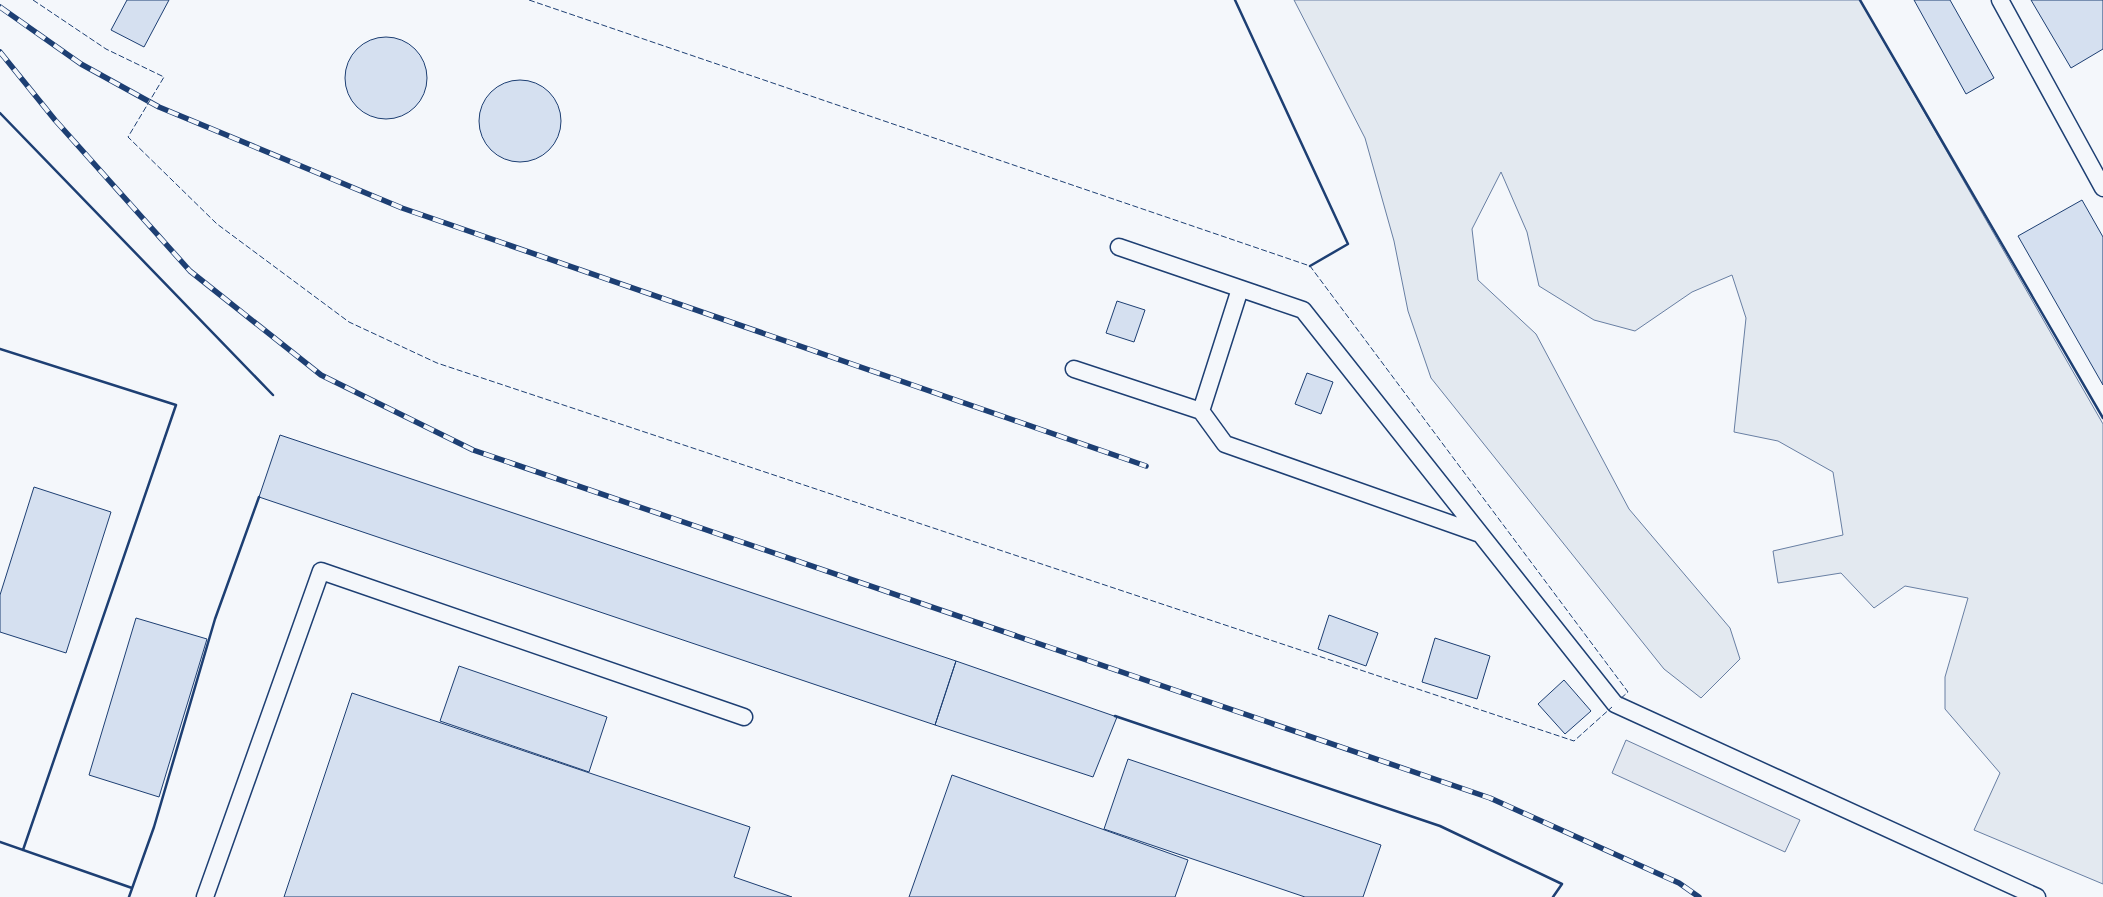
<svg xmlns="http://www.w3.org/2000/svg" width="2103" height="897" font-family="'Fira Sans Condensed',sans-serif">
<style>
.green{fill:#e3e9f0;stroke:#687fa3}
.parking{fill:#e3e8f0;stroke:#687fa3}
.building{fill:#d5e0f0;stroke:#1d3f73}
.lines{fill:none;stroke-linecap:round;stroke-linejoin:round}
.service-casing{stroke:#1d3f73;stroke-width:19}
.service{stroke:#f4f7fb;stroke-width:16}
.rail-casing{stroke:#1d3f73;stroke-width:5.5}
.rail{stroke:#f4f7fb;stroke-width:4;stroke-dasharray:11;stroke-linecap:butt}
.fence{stroke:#1d3f73;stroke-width:1;stroke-dasharray:6 2.5;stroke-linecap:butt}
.wall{stroke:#1d3f73;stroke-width:2.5}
</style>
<rect width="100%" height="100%" fill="#f4f7fb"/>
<path class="green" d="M 1294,0 L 1860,0 L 2103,424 L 2103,884 L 1974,830 L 2000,773 L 1945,709 L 1945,677 L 1968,598 L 1905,586 L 1874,608 L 1841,573 L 1778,583 L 1773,551 L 1843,535 L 1833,472 L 1778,441 L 1734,432 L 1746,318 L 1732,275 L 1692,292 L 1635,331 L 1594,320 L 1539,286 L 1527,232 L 1501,172 L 1472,229 L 1478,280 L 1536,334 L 1629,509 L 1730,628 L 1740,659 L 1701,698 L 1664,669 L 1431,378 L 1408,311 L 1394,241 L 1365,138 Z"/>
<path class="parking" d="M 1626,740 L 1800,820 L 1785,852 L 1612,773 Z"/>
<path class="building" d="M 127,0 L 169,0 L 144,47 L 111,30 Z
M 1914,0 L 1950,0 L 1994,78 L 1966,94 Z
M 2031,0 L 2103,0 L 2103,49 L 2071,68 Z
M345 78a41 41 0 1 1 82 0a41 41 0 1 1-82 0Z
M479 121a41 41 0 1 1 82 0a41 41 0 1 1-82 0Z
M 2082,200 L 2103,237 L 2103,385 L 2018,236 Z
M 1117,301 L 1145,310 L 1134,342 L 1106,333 Z
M 1307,373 L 1333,382 L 1321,414 L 1295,404 Z
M 280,435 L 956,661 L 935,725 L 259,497 Z
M 34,487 L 111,512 L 66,653 L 0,632 L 0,595 Z
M 1329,615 L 1378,633 L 1366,666 L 1318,649 Z
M 136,618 L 207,639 L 159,797 L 89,775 Z
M 1435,638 L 1490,656 L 1477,699 L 1422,682 Z
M 956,661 L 1117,717 L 1093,777 L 935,725 Z
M 459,666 L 607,717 L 589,772 L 440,721 Z
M 1564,680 L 1591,711 L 1565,734 L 1538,704 Z
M 352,693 L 750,827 L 734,877 L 792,897 L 284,897 Z
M 1128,759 L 1381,845 L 1363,897 L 1305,897 L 1104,829 Z
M 952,775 L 1188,860 L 1175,897 L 909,897 Z"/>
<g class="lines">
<defs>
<path id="service" d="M 2000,0 L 2103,188
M 1119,247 L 1303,310 L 1615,704 L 2037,897
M 1240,289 L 1201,411 L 1225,444 L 1480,534
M 1074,369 L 1201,411
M 205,897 L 321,571 L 744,717"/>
</defs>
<use href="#service" class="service-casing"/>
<use href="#service" class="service"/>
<defs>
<path id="rail" d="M 0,7 L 81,64 L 159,107 L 402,208 L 1146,466
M 0,52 L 55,120 L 190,271 L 321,375 L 473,450 L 1490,798 L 1679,883 L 1699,897"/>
</defs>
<use href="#rail" class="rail-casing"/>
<use href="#rail" class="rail"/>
<path class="fence" d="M 33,0 L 106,49 L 164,77 L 128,137 L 217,224 L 349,322 L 437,363 L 1574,741 L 1612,707
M 529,0 L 1310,266 L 1628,692 L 1619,700"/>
<path class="wall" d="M 1235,0 L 1348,244 L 1310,266
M 1860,0 L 2103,418
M 0,113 L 273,395
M 0,349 L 176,405 L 23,850
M 1115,716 L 1440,826 L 1562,884 L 1553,897
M 0,842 L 132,888
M 129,897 L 154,827 L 215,619 L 259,497"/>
</g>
</svg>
